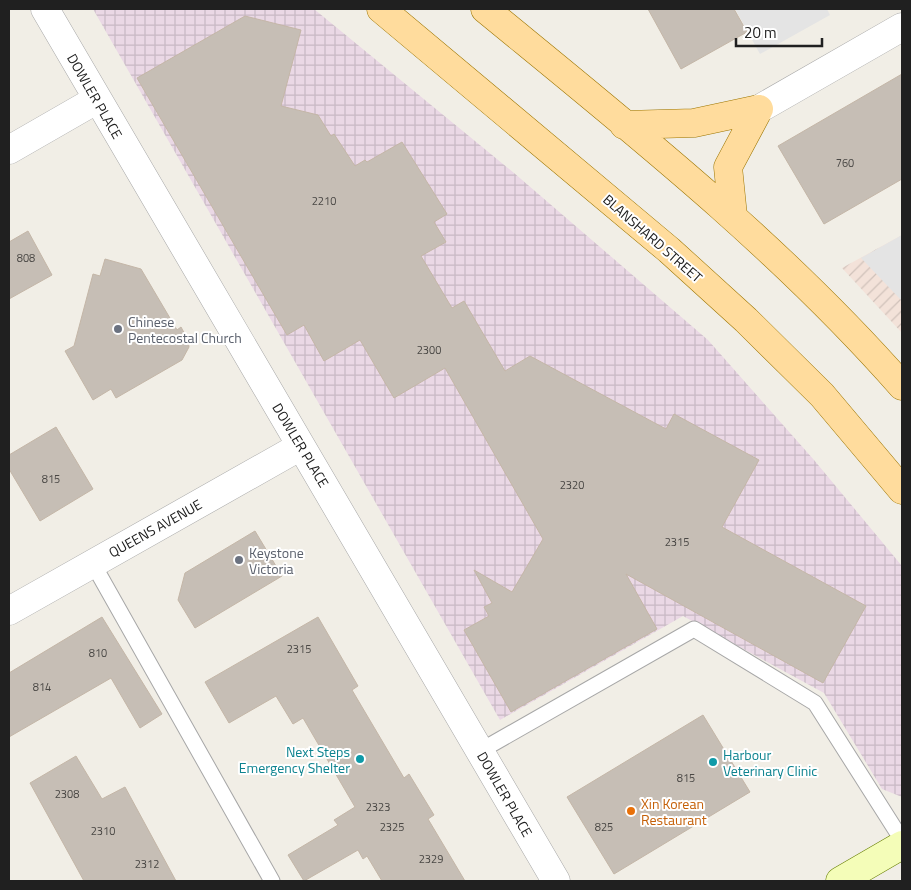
<svg xmlns="http://www.w3.org/2000/svg" width="911" height="890" font-family="'Titillium Web',sans-serif">
<style>
.industrial{fill:url(#industrial-grid)}
.military{fill:url(#military-furrows)}
.parking{fill:#e4e4e4}
.building{fill:#c6beb5;stroke:#c4b6a7}
.lines{fill:none;stroke-linecap:round;stroke-linejoin:round}
.lane-casing{stroke:#a7a7a7;stroke-width:17}
.street-casing{stroke:#a7a7a7;stroke-width:29}
.secondary-casing{stroke:#667e00;stroke-width:29}
.primary-casing{stroke:#9c7500;stroke-width:29}
.lane{stroke:#fff;stroke-width:15}
.street{stroke:#fff;stroke-width:28}
.secondary{stroke:#f4fdb8;stroke-width:28}
.primary{stroke:#ffdc9d;stroke-width:28}
.worship-dot{fill:#6b7280;stroke:#fff;stroke-width:2}
.culture-dot{fill:#0f9aa8;stroke:#fff;stroke-width:2}
.food-dot{fill:#e8710a;stroke:#fff;stroke-width:2}
.labels{text-anchor:middle;dominant-baseline:central;stroke-width:4;stroke-linejoin:round;paint-order:stroke}
.number-label{font-size:11px;fill:#4a4845}
.street-label{font-size:14px;fill:#202020;stroke:#fff}
.worship-label{font-size:14px;fill:#5b616d;stroke:#fff;text-anchor:start}
.culture-label{font-size:14px;fill:#0d838f;stroke:#fff;text-anchor:end}
.food-label{font-size:14px;fill:#c56008;stroke:#fff;text-anchor:start}
</style>
<defs>
<pattern id="industrial-grid" width="8" height="8" patternUnits="userSpaceOnUse" patternTransform="scale(1.25)"><rect width="8" height="8" fill="#ead8e5"/><path d="M0 4h8M4 0v8" fill="none" stroke="#c8b9c4"/></pattern>
<pattern id="military-furrows" width="10" height="10" patternUnits="userSpaceOnUse" patternTransform="scale(1.25)"><rect width="10" height="10" fill="#f3e2d9"/><path d="M-1 1l2-2M0 10L10 0M9 11l2-2" fill="none" stroke="#d0c2ba"/></pattern>
</defs>
<rect width="100%" height="100%" fill="#f1eee6"/>
<path class="industrial" d="M 93,9 L 314,9 L 514,173 L 708,340 L 814,460 L 902,566 L 902,797 L 882,789 L 824,693 L 683,616 L 500,720 Z"/>
<path class="military" d="M 902,235 L 902,333 L 842,268 Z"/>
<path class="parking" d="M 735,9 L 827,9 L 830,15 L 760,54 Z
M 902,235 L 902,301 L 861,258 Z"/>
<path class="building" d="M 648,9 L 734,9 L 747,32 L 681,69 Z
M 245,16 L 301,30 L 281,106 L 318,115 L 331,136 L 334,134 L 355,166 L 365,160 L 367,162 L 402,142 L 447,214 L 434,222 L 446,242 L 421,256 L 452,308 L 464,301 L 505,371 L 530,356 L 666,429 L 674,414 L 759,460 L 722,527 L 866,606 L 823,683 L 626,574 L 657,629 L 511,712 L 464,630 L 489,616 L 484,607 L 492,603 L 474,570 L 512,592 L 543,539 L 445,368 L 394,398 L 360,340 L 324,361 L 304,325 L 287,335 L 137,78 Z
M 902,74 L 902,179 L 824,224 L 778,146 Z
M 28,231 L 52,275 L 9,299 L 9,242 Z
M 105,259 L 141,269 L 177,330 L 181,327 L 188,340 L 189,347 L 182,360 L 116,398 L 111,389 L 93,400 L 65,351 L 74,346 L 93,274 L 100,276 Z
M 56,427 L 93,489 L 40,521 L 9,469 L 9,455 Z
M 255,531 L 282,576 L 195,628 L 178,600 L 185,573 Z
M 102,617 L 162,714 L 140,728 L 111,678 L 9,737 L 9,673 Z
M 318,617 L 358,686 L 352,690 L 404,778 L 409,774 L 434,815 L 428,819 L 465,881 L 382,881 L 367,856 L 363,859 L 358,850 L 304,881 L 288,855 L 338,825 L 334,820 L 355,807 L 303,718 L 293,724 L 276,696 L 229,723 L 205,682 Z
M 703,715 L 750,792 L 614,874 L 567,797 Z
M 76,756 L 102,799 L 125,787 L 176,881 L 84,881 L 30,783 Z"/>
<g class="lines">
<defs>
<path id="lane" d="M 92,562 L 272,881
M 480,751 L 694,629 L 815,703 L 902,840"/>
<path id="street" d="M 45,9 L 556,881
M 759,109 L 902,27
M 9,150 L 96,100
M 9,611 L 301,446"/>
<path id="secondary" d="M 840,881 L 902,845"/>
<path id="primary" d="M 381,9 L 669,250 L 746,320 L 822,395 L 902,490
M 485,9 C 630,128 778,245 902,386
M 624,125 L 694,123 L 759,109
M 733,216 L 728,167 L 759,109"/>
</defs>
<use href="#lane" class="lane-casing"/>
<use href="#street" class="street-casing"/>
<use href="#secondary" class="secondary-casing"/>
<use href="#primary" class="primary-casing"/>
<use href="#lane" class="lane"/>
<use href="#street" class="street"/>
<use href="#secondary" class="secondary"/>
<use href="#primary" class="primary"/>
</g>
<g class="worship-dot">
<circle cx="118" cy="329" r="5"/>
<circle cx="239" cy="560" r="5"/>
</g>
<g class="culture-dot">
<circle cx="360" cy="759" r="5"/>
<circle cx="713" cy="762" r="5"/>
</g>
<circle class="food-dot" cx="631" cy="811" r="5"/>
<g class="labels">
<g class="number-label">
<text x="845" y="163">760</text>
<text x="324" y="201">2210</text>
<text x="26" y="258">808</text>
<text x="429" y="350">2300</text>
<text x="51" y="479">815</text>
<text x="572" y="485">2320</text>
<text x="677" y="542">2315</text>
<text x="299" y="649">2315</text>
<text x="98" y="653">810</text>
<text x="42" y="687">814</text>
<text x="686" y="778">815</text>
<text x="67" y="794">2308</text>
<text x="378" y="807">2323</text>
<text x="392" y="827">2325</text>
<text x="604" y="827">825</text>
<text x="103" y="831">2310</text>
<text x="431" y="859">2329</text>
<text x="147" y="864">2312</text>
</g>
<g class="street-label">
<text transform="translate(95 96) rotate(60)">DOWLER PLACE</text>
<text transform="translate(653 238) rotate(41)">BLANSHARD STREET</text>
<text transform="translate(301 445) rotate(59)">DOWLER PLACE</text>
<text transform="translate(155 528) rotate(-29)">QUEENS AVENUE</text>
<text transform="translate(505 794) rotate(60)">DOWLER PLACE</text>
</g>
<g class="worship-label">
<text x="128" y="321">Chinese<tspan x="128" dy="16">Pentecostal Church</tspan></text>
<text x="249" y="552">Keystone<tspan x="249" dy="16">Victoria</tspan></text>
</g>
<g class="culture-label">
<text x="350" y="751">Next Steps<tspan x="350" dy="16">Emergency Shelter</tspan></text>
<text x="723" y="754" text-anchor="start">Harbour<tspan x="723" dy="16">Veterinary Clinic</tspan></text>
</g>
<g class="food-label">
<text x="641" y="803">Xin Korean<tspan x="641" dy="16">Restaurant</tspan></text>
</g>
</g>
<rect width="911" height="890" fill="none" stroke="#202020" stroke-width="20"/>
<path d="M736 38v8h86v-8" fill="none" stroke="#202020" stroke-width="2.5"/>
<text x="744" y="38" font-size="15" fill="#202020" stroke="#ffffff" stroke-width="4" paint-order="stroke">20 m</text>
</svg>
